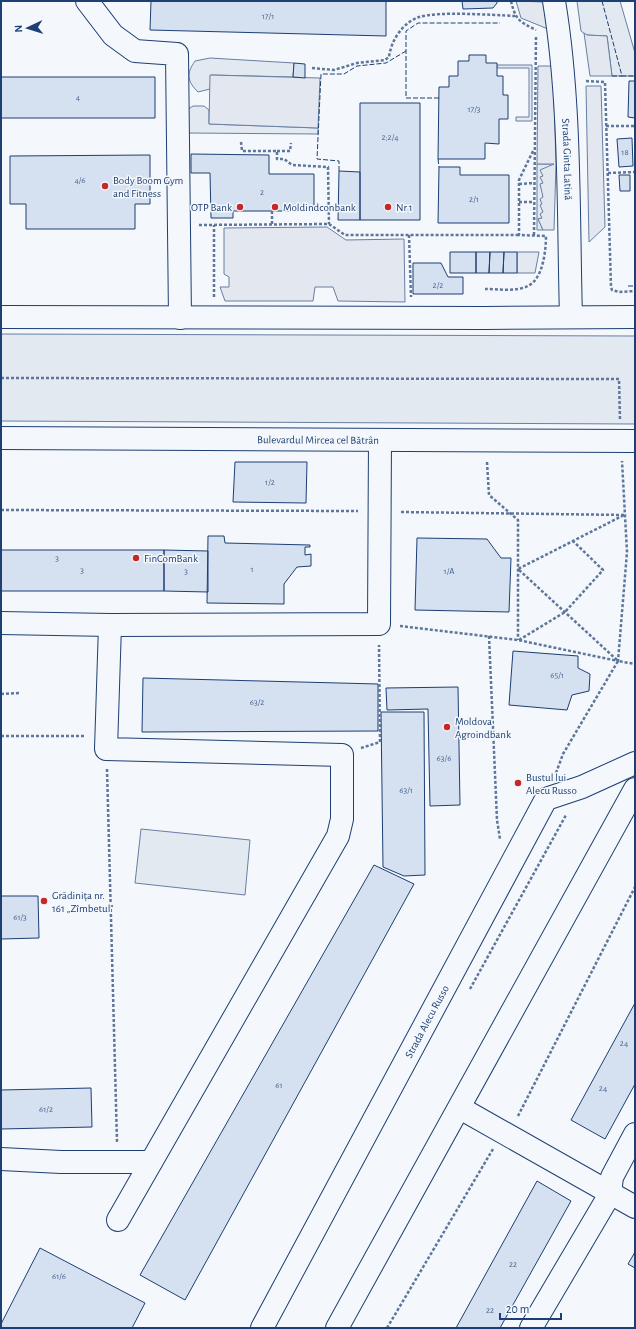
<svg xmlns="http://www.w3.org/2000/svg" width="636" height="1329" font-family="'Alegreya Sans',sans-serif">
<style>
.green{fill:#e3e9f0;stroke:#687fa3}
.parking{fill:#e3e8f0;stroke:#687fa3}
.building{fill:#d5e0f0;stroke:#1d3f73}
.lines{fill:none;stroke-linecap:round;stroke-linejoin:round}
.minor-casing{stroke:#1d3f73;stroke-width:24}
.major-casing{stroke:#1d3f73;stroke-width:24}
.path{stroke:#5e769c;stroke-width:2.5;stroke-dasharray:3 2;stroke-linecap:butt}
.minor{stroke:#f4f7fb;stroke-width:22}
.major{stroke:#f4f7fb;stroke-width:22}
.fence{stroke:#1d3f73;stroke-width:1;stroke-dasharray:5 2;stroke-linecap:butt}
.poi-dot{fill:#c62828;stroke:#f4f7fb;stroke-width:1.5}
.labels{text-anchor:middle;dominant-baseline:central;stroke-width:3;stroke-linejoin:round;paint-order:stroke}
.number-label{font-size:9px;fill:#4b6792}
.street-label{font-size:11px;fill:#1d3f73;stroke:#f4f7fb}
.poi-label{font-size:11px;fill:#1d3f73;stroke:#f4f7fb;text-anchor:start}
</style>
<rect width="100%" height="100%" fill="#f4f7fb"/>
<path class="green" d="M 577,1 L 620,1 L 635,53 L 635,76 L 612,76 L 607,36 L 586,35 L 581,31 Z
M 210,58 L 294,63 L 293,77 L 211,75 L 210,89 L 198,92 C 187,81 186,74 195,61 Z
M 497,65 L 532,65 L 532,121 L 516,121 L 516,117 L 529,117 L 529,68 L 497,68 Z
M 193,106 L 204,106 L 209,110 L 209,124 L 318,128 L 318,134 L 187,133 L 187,110 Z
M 537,164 L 556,164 L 543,176 L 543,212 L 542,218 L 538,219 L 543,230 L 537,230 Z
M 517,252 L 539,252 L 535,273 L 517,273 Z
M 1,334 L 635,336 L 635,424 L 1,421 Z
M 141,829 L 250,840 L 245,895 L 135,883 Z"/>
<path class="parking" d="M 516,1 L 544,2 L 548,29 L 521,18 Z
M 584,33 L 587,35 L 607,36 L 612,76 L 590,76 Z
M 538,66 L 553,66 L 556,164 L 554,230 L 543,230 L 538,219 L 542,218 L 540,214 L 543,212 L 540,205 L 542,204 L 540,199 L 543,197 L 540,184 L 543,183 L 540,177 L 543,176 L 540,170 L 554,164 L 537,164 Z
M 210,75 L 320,78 L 318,128 L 209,124 Z
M 586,86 L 601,86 L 605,227 L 589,242 Z
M 327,227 L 346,240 L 404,239 L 405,302 L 338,301 L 333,287 L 315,287 L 313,301 L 225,301 L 220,287 L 229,287 L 229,277 L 224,274 L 224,228 Z"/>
<path class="building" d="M 151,1 L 386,1 L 386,36 L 150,30 Z
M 462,1 L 497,1 L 497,3 L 493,8 L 463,9 Z
M 469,55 L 486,55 L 486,63 L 497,63 L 497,76 L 503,76 L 503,95 L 508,95 L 508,119 L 499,119 L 499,144 L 485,143 L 485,159 L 438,159 L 439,87 L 449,87 L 449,76 L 458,76 L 458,61 L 469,61 Z
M 294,63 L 305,64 L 305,78 L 293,77 Z
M 1,77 L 155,77 L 155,118 L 1,118 Z
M 629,81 L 635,81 L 635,118 L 628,117 Z
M 360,103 L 420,103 L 420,220 L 360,220 Z
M 632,138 L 633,166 L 619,167 L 617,139 Z
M 191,154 L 269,155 L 269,174 L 314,174 L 314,211 L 233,211 L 233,218 L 211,218 L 210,173 L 191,173 Z
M 150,155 L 150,204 L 135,204 L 135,229 L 26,229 L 26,204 L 10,204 L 10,156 Z
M 439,167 L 460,167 L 460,175 L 509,175 L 509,223 L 438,223 Z
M 339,171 L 360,172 L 360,220 L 338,220 Z
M 619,175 L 630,175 L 630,191 L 620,191 Z
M 450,252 L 476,252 L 476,273 L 450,273 Z
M 476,252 L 490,252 L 489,273 L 476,273 Z
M 490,252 L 504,252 L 503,273 L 489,273 Z
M 504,252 L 517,252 L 517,273 L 503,273 Z
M 413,263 L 441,263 L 448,277 L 463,277 L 463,294 L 413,294 Z
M 235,462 L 307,462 L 306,503 L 233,502 Z
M 208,536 L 224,536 L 225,543 L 310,545 L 310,547 L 305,547 L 305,555 L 311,554 L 311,566 L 297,567 L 284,584 L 284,604 L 207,603 Z
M 417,538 L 487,539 L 501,558 L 511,558 L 509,612 L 415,610 Z
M 1,550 L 164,550 L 164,591 L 1,591 Z
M 164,550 L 208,551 L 208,592 L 164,591 Z
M 513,651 L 578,656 L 578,668 L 590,674 L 589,691 L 572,695 L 567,710 L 509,705 Z
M 143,678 L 378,684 L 378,731 L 142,732 Z
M 458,687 L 460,805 L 430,806 L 428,709 L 387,710 L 386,688 Z
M 381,712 L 424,712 L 425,875 L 404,876 L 383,867 Z
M 374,865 L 414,884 L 185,1300 L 140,1275 Z
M 1,896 L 38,896 L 39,938 L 1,939 Z
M 635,1003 L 635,1084 L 605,1139 L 571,1120 Z
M 91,1088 L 92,1127 L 1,1129 L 1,1090 Z
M 537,1181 L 571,1201 L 500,1328 L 456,1328 Z
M 40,1248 L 145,1303 L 132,1328 L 1,1328 L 1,1324 Z
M 635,1252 L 635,1268 L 628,1264 Z"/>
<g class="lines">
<defs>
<g id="minor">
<path d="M 87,1 L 113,35 L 135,51 L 177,54 L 180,318"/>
<path id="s1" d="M 554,1 C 571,103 568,213 571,317"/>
<path d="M 1,623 L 110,625"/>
<path d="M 460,1108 L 635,1207"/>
<path d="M 1,1159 L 61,1162 L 151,1162"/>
<path d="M 118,1220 L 338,836 L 342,819 L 342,755 L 106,749 L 110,625 L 379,624 L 380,440"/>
<path id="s2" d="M 262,1328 L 546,799 L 582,787 L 635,763"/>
<path d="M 531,1328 L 610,1194 L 612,1177 L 635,1134"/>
</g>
<g id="major">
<path d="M 1,317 L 485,318 L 635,317"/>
<path id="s3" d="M 1,438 L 635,441"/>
<path d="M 337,1328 L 635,789"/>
</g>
</defs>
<use href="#minor" class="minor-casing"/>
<use href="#major" class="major-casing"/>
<path class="path" d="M 511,1 C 516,21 519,21 536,30
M 312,68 L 334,70 L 357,63 L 385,60 L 389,57 C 391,41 402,23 419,17 C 439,11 492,15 515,16
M 586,81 L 605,82 L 611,287 L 612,290 L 619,292 L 635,291
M 606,126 L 635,126
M 241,142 L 242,151 L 277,151 L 277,159 L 284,159 L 292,165 L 328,167 L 329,224
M 277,151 L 290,151 L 291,143
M 608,173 L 635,172
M 519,184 L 534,183
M 519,202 L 534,202
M 272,224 L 272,211
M 199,225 L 329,224 L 345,235 L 519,235
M 409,235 L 411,297
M 534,235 L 536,35
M 485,289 C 497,289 516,292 528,286 C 543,279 546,250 546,236 L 519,235 L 519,180 L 533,151
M 214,297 L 214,225
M 1,378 L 619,379 L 620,420
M 487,462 L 489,495 L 518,520 L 518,640
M 1,510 L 358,511
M 401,512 L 625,515
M 400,626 L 518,640 L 618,661 L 627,552 L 622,461
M 489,636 L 497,820 L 500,839
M 519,640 L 565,612 L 603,570 L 573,541
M 617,660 L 518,569 L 624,515
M 1,694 L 19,693
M 1,736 L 86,736
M 361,748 L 380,742 L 379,645
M 107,769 L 117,1142
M 556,773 L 563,754 L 618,661 L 635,664
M 470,989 L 566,815
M 518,1116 L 635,887
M 387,1328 L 493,1149"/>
<use href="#minor" class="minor"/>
<use href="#major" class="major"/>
<path class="fence" d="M 602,1 L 622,76 L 635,76
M 612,76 L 622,76
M 439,98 L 406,98 L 406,31 L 418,23 L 500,23
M 438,159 L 439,167
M 339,171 L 339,161 L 317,159 L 321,74 L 344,74 L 357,66 L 386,63 L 406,51
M 628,286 L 635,286"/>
</g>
<g class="poi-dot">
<circle cx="105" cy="186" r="4"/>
<circle cx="240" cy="207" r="4"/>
<circle cx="275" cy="207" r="4"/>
<circle cx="388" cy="207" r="4"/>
<circle cx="136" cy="558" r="4"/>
<circle cx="447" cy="727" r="4"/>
<circle cx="518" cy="783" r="4"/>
<circle cx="44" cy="901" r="4"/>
</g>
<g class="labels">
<g class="number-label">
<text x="268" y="16">17/1</text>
<text x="78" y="97">4</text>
<text x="474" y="109">17/3</text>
<text x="390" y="137">2;2/4</text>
<text x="625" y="152">18</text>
<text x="80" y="180">4/6</text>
<text x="262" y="192">2</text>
<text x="474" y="199">2/1</text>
<text x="438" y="285">2/2</text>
<text x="270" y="482">1/2</text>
<text x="57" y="558">3</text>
<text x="252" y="569">1</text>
<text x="82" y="570">3</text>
<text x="186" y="571">3</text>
<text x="449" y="571">1/A</text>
<text x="557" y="675">65/1</text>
<text x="257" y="702">63/2</text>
<text x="444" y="758">63/6</text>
<text x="406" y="790">63/1</text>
<text x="20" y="917">61/3</text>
<text x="624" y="1043">24</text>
<text x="279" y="1085">61</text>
<text x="603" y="1088">24</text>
<text x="46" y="1109">61/2</text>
<text x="513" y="1264">22</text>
<text x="59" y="1276">61/6</text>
<text x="490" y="1310">22</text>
</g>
<g class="street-label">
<text stroke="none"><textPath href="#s1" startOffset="159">Strada Ginta Latină</textPath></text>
<text stroke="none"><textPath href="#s3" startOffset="317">Bulevardul Mircea cel Bătrân</textPath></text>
<text stroke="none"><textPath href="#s2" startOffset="348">Strada Alecu Russo</textPath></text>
</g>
<g class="poi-label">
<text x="113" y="180">Body Boom Gym<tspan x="113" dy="13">and Fitness</tspan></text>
<text x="232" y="207" text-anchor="end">OTP Bank</text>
<text x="283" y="207">Moldindconbank</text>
<text x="396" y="207">Nr 1</text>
<text x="144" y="558">FinComBank</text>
<text x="455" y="721">Moldova<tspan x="455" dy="13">Agroindbank</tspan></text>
<text x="526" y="777">Bustul lui<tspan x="526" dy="13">Alecu Russo</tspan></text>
<text x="52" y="895">Grădinița nr.<tspan x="52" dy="13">161 „Zîmbetul”</tspan></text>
</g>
</g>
<rect width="636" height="1329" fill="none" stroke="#1d3f73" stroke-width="4"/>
<g transform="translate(28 28) rotate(266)" stroke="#f4f7fb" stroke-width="3" paint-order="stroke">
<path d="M0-3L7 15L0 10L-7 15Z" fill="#1d3f73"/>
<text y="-6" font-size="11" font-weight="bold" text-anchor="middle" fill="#1d3f73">N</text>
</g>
<path d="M500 1313v6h61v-6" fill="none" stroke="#1d3f73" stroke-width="2"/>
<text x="506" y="1313" font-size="12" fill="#1d3f73" stroke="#f4f7fb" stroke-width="3" paint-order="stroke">20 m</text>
</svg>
